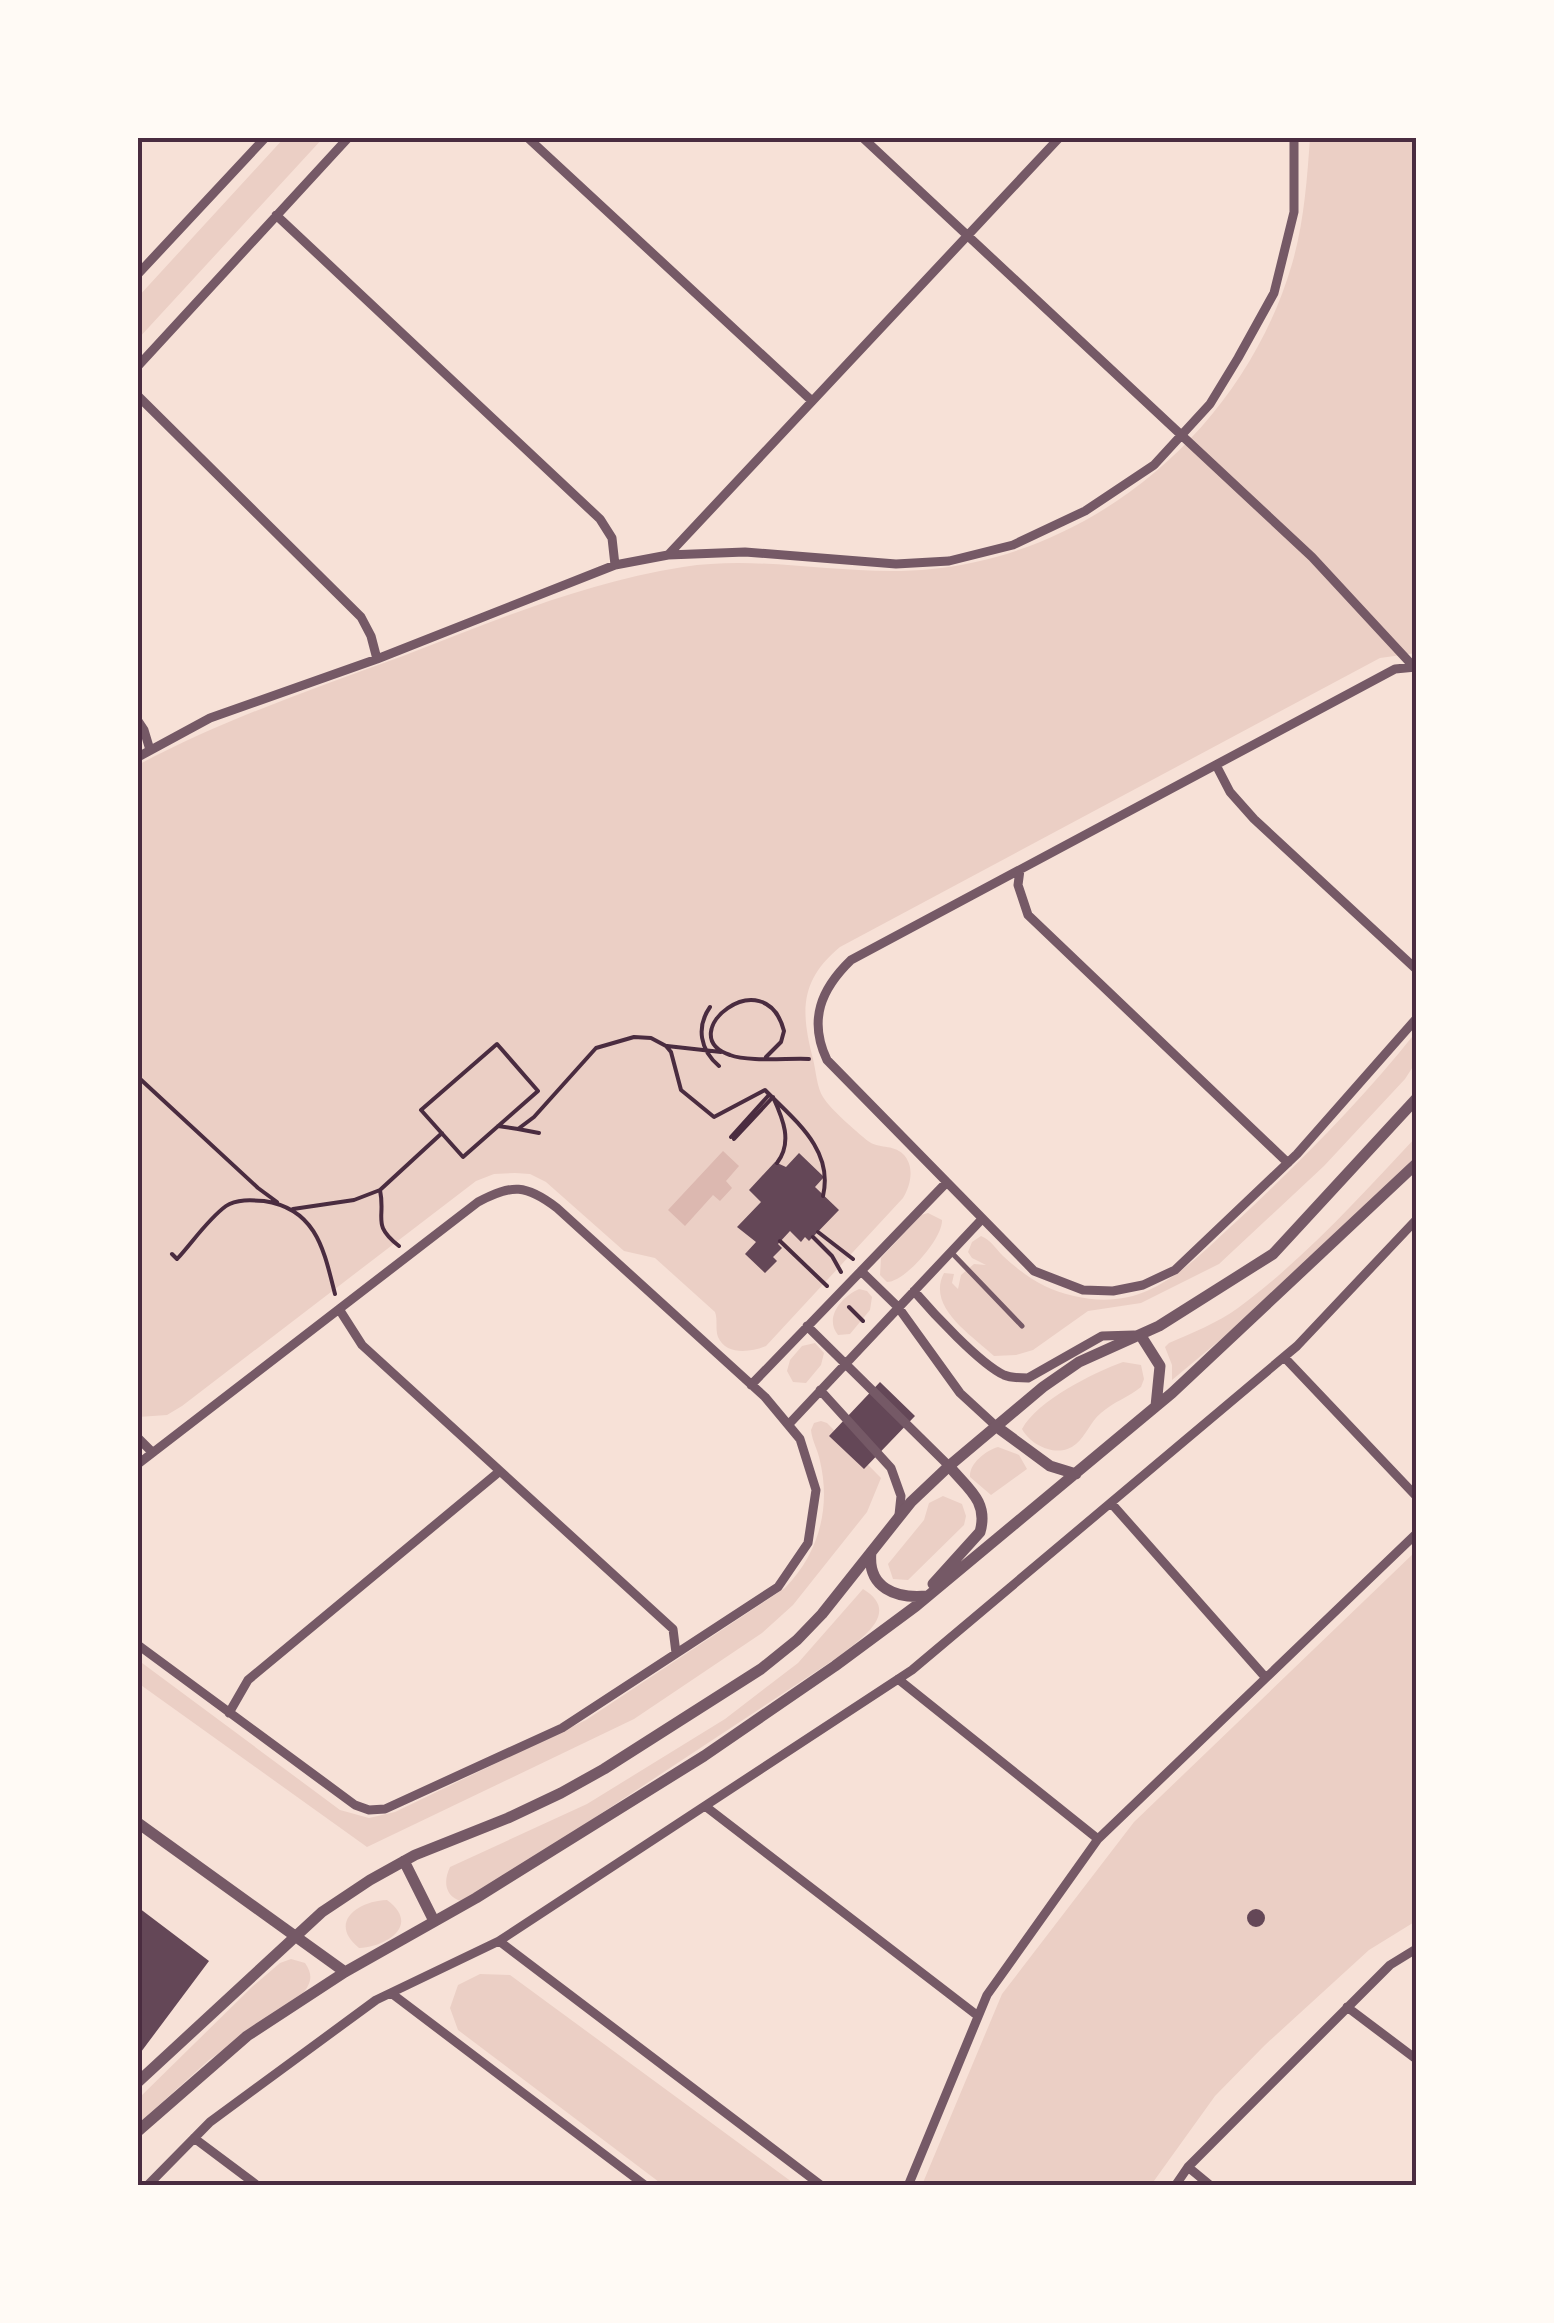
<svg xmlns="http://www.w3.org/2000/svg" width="1554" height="2323" font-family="Mulish,sans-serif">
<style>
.green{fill:#ebcfc5}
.water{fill:#dcb8b0}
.building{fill:#644757}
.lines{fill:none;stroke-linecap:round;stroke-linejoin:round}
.path{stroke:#4a2c40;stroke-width:4}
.service{stroke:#755966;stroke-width:5}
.minor{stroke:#755966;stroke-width:9}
.tertiary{stroke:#755966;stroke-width:11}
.neatline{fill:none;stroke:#4a2c40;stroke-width:4}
</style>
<rect width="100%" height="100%" fill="#f7e1d7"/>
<path class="green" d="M 284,138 L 323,138 L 138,339 L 138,297 Z
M 1310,138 L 1416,138 L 1416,653 L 1380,658 L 840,947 C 799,981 801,1012 813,1059 C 816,1071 817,1088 823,1097 C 830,1109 857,1132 868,1141 C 878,1149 893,1144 903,1154 C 915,1166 911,1185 903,1198 L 766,1346 C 752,1352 726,1356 718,1337 C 715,1329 718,1320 715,1312 L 655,1258 L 624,1251 L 546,1182 L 530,1174 L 515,1173 L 494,1174 L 476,1181 L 182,1406 L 167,1415 L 138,1417 L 138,765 C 222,720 313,689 403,656 C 496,620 583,583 683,567 C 766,554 849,578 932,569 C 1099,552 1245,425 1292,264 C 1304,223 1307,180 1310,138 Z
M 1416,1032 L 1416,1062 L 1405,1079 L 1324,1166 L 1219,1264 L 1141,1303 L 1088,1311 L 1033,1350 L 1016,1355 L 994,1356 C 972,1335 926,1307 944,1273 L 954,1274 L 952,1283 L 958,1289 L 961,1275 L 974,1264 L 986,1265 L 972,1258 L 968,1252 L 972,1242 L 981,1236 C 991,1240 995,1248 1003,1256 C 1025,1276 1045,1290 1074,1296 C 1099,1302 1126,1301 1149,1290 C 1184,1274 1210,1245 1238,1220 C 1302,1160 1362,1100 1416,1032 Z
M 1416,1137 L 1416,1155 L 1401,1173 L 1244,1320 L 1172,1380 L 1172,1365 L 1165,1347 L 1169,1343 C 1192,1333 1217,1323 1238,1308 C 1303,1260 1361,1196 1416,1137 Z
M 928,1213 L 942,1220 C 943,1238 905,1282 887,1282 L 880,1275 L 881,1258 L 921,1215 Z
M 859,1289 L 867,1291 L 872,1297 L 870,1310 L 850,1334 L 838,1335 C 824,1318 841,1297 859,1289 Z
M 815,1343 L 824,1353 L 821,1365 L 806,1383 L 793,1382 L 787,1371 L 790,1360 L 802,1346 Z
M 1123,1362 L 1141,1365 L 1144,1379 L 1141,1387 C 1129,1397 1113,1402 1101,1413 C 1090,1422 1086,1436 1076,1444 C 1059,1459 1031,1446 1022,1429 C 1038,1400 1093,1373 1123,1362 Z
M 821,1421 L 827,1423 L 881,1478 L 867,1512 L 793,1605 L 762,1633 L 634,1719 L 367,1847 L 138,1683 L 138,1660 L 340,1810 L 369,1818 L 395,1812 L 586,1720 L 785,1588 C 819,1553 831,1508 820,1461 C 818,1450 812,1441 811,1430 L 814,1423 Z
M 998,1447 L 1019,1455 L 1027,1469 L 991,1495 L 970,1477 C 969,1464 985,1451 998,1447 Z
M 943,1496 L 962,1504 L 966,1516 L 964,1525 L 908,1580 L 893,1579 L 888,1564 L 924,1520 L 929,1503 Z
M 1416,1551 L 1416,1921 L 1369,1950 L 1265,2045 L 1215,2096 L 1151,2185 L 922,2185 L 1002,1994 L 1134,1822 Z
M 863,1589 C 903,1613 859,1640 838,1657 L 514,1871 L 461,1901 C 445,1896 443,1882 450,1867 L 587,1804 L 725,1719 L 798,1663 Z
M 387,1900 C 421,1925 387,1947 359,1948 C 328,1923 357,1901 387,1900 Z
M 291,1959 L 305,1963 C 314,1976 311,1984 301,1996 L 209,2060 L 138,2124 L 138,2099 L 253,1986 L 280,1963 Z
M 480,1974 L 510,1975 L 796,2185 L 663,2185 L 458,2030 L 450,2008 L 458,1985 Z"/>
<path class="water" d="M 723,1151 L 739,1166 L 726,1181 L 732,1188 L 720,1201 L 713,1195 L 685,1226 L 668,1210 Z"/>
<path class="building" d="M 799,1153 L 824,1177 L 815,1187 L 839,1210 L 809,1241 L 805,1237 L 801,1242 L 790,1231 L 778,1244 L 782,1248 L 773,1257 L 777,1261 L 765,1273 L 745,1254 L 756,1242 L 737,1227 L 761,1202 L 749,1190 L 775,1162 L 786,1167 Z
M 880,1382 L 915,1416 L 864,1469 L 829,1436 Z
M 139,1908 L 209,1961 L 138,2056 L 138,1910 Z
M1247 1918a9 9 0 1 1 18 0a9 9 0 1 1-18 0Z"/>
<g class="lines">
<path class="path" d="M 710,1007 C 696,1027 700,1050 719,1066
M 497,1044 L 538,1091 L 463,1157 L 421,1110 Z
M 667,1046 L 721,1052
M 766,1057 L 781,1042 L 784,1031 C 765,958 671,1035 730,1055 C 748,1062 788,1058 809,1059
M 138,1077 L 258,1188 L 277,1202
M 498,1126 L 518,1129
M 539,1133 L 518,1129 L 534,1117 L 596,1048 L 634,1037 L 651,1038 L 666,1046 L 671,1052 L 681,1090 L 714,1117 L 765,1090 C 794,1120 834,1149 823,1196
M 731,1137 L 768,1096
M 734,1139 L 773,1097 C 783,1119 793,1142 777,1163
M 380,1190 C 386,1219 371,1224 399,1246
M 293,1209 L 354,1200 L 380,1190 L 442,1133
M 818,1232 L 853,1259
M 813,1237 L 832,1256 L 841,1272
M 780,1241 L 827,1286
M 172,1254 L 177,1259 C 192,1243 208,1219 226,1206 C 236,1199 252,1200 264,1201 C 317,1209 324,1251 335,1294
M 849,1307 L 863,1321"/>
<path class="service" d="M 951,1252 L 1022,1326"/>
<path class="minor" d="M 528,138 L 812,401
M 863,138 L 1312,557 L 1413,666
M 276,215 L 600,519 L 612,538 L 615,565
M 138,274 L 265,138
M 138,366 L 348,138
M 138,396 L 361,617 L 371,636 L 377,659
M 668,555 L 1059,138
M 1416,667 L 1395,669 L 851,960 C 821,989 808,1020 827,1060 L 1034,1271 L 1083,1290 L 1113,1291 L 1143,1285 L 1175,1270 L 1297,1154 L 1416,1019
M 138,721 L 144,730 L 150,750
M 138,757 L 210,718 L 377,659 L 615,565 L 668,555 L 745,552 L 896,564 L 949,561 L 1013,545 L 1085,511 L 1154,465 L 1210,404 L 1238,358 L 1274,293 L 1294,212 L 1294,138
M 1216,765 L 1230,792 L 1254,819 L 1416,969
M 1020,870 L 1018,885 L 1028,915 L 1288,1163
M 861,1271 L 898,1307 L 960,1393 L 997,1427
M 914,1291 C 932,1312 980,1364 1004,1375 C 1011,1378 1020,1378 1028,1378 L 1102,1336 L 1134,1335
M 339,1309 L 362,1345 L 673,1629 L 676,1653
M 807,1326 L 949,1466
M 1284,1357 L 1416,1496
M 751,1385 L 946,1183
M 820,1390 L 891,1468 L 901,1496 L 899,1515
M 789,1424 L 982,1219
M 138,1438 L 151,1451
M 138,1464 L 478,1202 C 512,1184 526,1184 557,1208 L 765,1397 L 800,1439 L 816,1490 L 808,1543 L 778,1587 L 562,1728 L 385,1809 L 369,1810 L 355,1805 L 138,1645
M 1111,1503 L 1266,1678
M 898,1679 L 1098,1839
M 229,1713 L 248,1680 L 500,1471
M 705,1806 L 978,2016
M 499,1941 L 822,2186
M 391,1993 L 646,2186
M 1347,2007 L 1416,2059
M 194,2138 L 258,2186
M 1188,2167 L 1211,2186
M 147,2186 L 210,2122 L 376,2000 L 499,1941 L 912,1670 L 1297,1346 L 1416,1220
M 908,2186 L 987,1995 L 1098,1839 L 1416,1534
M 1175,2186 L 1188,2167 L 1390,1965 L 1416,1949"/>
<path class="tertiary" d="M 1141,1336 L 1160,1366 L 1156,1406
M 997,1427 L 1050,1466 L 1076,1474
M 871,1552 C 867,1588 896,1599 927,1596
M 933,1584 L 980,1532 C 989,1501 967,1488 949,1466
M 138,1823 L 345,1972
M 404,1861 L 434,1921
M 138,2082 L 322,1912 L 370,1880 L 415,1855 L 508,1818 L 561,1793 L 604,1769 L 761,1669 L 797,1640 L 822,1614 L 911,1502 L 949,1466 L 1043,1387 L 1079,1362 L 1159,1326 L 1273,1254 L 1416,1099
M 138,2131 L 247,2036 L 345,1972 L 476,1898 L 704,1756 L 835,1666 L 916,1606 L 1172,1393 L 1416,1164"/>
</g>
<rect width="1554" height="2323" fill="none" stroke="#fffaf5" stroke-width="280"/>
<rect x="140" y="140" width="1274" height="2043" class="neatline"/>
</svg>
